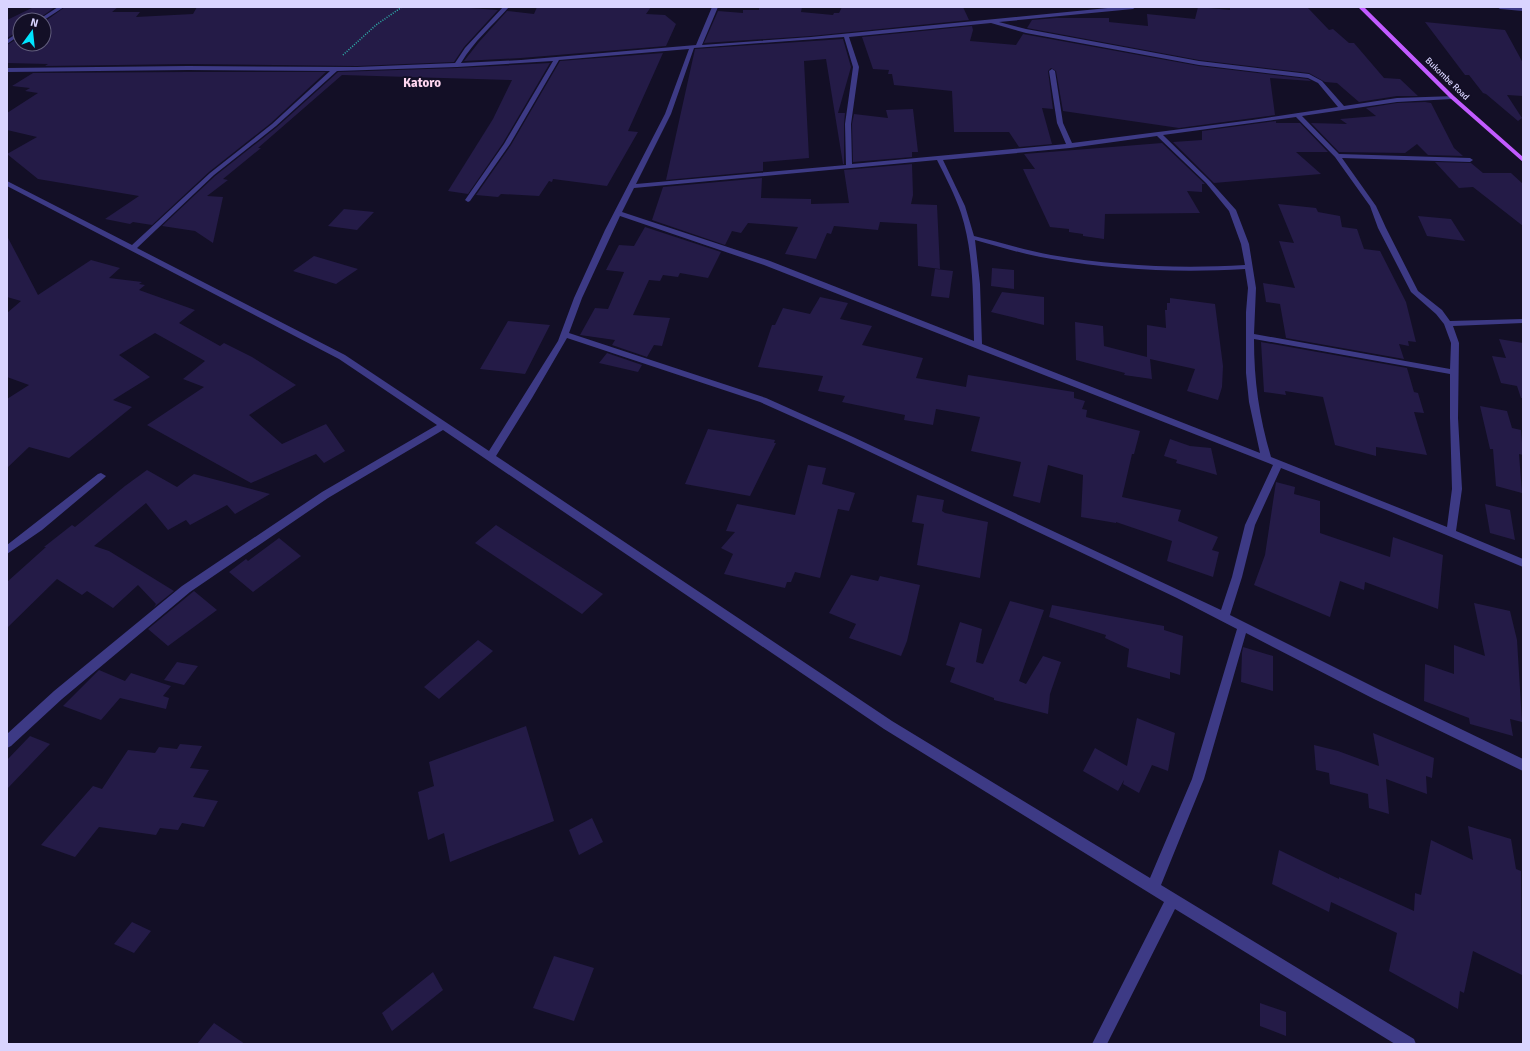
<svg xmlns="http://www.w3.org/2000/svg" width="1530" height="1051" font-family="Signika,sans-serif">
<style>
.building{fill:#241b47}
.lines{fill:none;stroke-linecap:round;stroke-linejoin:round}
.path{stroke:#2fb8b0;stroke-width:1.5;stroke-dasharray:1 1.5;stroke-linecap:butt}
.minor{fill:#3d3a85;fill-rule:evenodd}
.major{fill:#c25bff;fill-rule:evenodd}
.labels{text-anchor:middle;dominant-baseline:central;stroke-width:3.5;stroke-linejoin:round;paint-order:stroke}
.far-street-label{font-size:9px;fill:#d9d4ff;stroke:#130f26}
.far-district-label{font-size:13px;font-weight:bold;fill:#ffd6f0;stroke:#130f26}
</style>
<rect width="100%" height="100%" fill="#130f26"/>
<path class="building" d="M 34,7 L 55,7 L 37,20 L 20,20 L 20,30 L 7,38 L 7,20 Z
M 65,7 L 118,7 L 112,12 L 140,12 L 136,17 L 193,14 L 197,7 L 456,7 L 498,10 L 464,47 L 454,62 L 357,66 L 188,64 L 45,66 L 48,64 L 7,63 L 7,45 L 20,37 L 20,44 L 44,44 L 44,22 Z
M 537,7 L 651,7 L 646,14 L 665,15 L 676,24 L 666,46 L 521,58 L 464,61 L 479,42 L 507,11 L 534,14 Z
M 759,7 L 802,7 L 801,12 L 833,15 L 834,13 L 839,13 L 842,7 L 963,7 L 969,20 L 811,36 L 704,43 L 718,11 L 743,13 L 743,10 L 759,10 Z
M 1198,7 L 1230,10 L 1230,7 L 1307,7 L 1329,30 L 1333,29 L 1349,43 L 1354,43 L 1384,78 L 1400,79 L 1418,96 L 1397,96 L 1359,102 L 1337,83 L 1325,82 L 1309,73 L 1199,60 L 1027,28 L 1032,20 L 1056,18 L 1109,18 L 1109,22 L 1148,26 L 1147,14 L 1195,19 Z
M 1425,22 L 1505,30 L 1523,63 L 1523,96 L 1507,95 L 1522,118 L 1518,121 L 1486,94 L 1483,93 L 1469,75 L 1465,75 Z
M 972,26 L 973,30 L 970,41 L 1016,45 L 1023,34 L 1199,66 L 1308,79 L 1311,81 L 1270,78 L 1275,115 L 1179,128 L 1063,111 L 1056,71 L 1051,68 L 1048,71 L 1053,109 L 1042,108 L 1052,144 L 1019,147 L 1009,132 L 954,132 L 952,91 L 894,85 L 892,74 L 888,74 L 889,70 L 873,69 L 862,37 Z
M 843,39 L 851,67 L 838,113 L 845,113 L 844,124 L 844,164 L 843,164 L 826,59 L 804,61 L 809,158 L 763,162 L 763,171 L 666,180 L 695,49 Z
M 663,53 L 628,131 L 638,132 L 607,186 L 553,179 L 552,182 L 549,181 L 539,196 L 501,194 L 498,197 L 476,195 L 511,145 L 560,61 Z
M 550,63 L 503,143 L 468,194 L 448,191 L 493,119 L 512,80 L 342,75 L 258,148 L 261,148 L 223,179 L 228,180 L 207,196 L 223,197 L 213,243 L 195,231 L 162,226 L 215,176 L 277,127 L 338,72 L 457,68 Z
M 188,72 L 326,72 L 271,123 L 209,172 L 152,225 L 133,222 L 130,224 L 105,219 L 139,196 L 38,179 L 7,154 L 37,137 L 7,130 L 7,113 L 38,93 L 25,91 L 30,88 L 12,86 L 33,73 Z
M 1425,102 L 1431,103 L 1454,148 L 1463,156 L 1428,155 L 1417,144 L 1405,153 L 1339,152 L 1311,123 L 1347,124 L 1340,119 L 1376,116 L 1366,108 L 1397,103 Z
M 913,109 L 918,152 L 912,152 L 912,157 L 853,162 L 852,124 L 854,114 L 888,118 L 886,110 Z
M 1276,121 L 1276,123 L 1300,123 L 1328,152 L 1296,152 L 1321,174 L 1214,183 L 1173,142 L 1202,140 L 1202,131 Z
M 1162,143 L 1205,184 L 1202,184 L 1202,192 L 1187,191 L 1200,213 L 1105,214 L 1104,239 L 1083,236 L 1083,234 L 1069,232 L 1069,229 L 1050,227 L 1023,169 L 1035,169 L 1024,154 Z
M 1435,162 L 1471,163 L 1483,173 L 1511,173 L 1523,184 L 1523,226 L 1473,187 L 1459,188 Z
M 912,164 L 913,195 L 911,204 L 937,205 L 940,269 L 918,266 L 917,224 L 880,222 L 878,230 L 834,226 L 831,234 L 827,233 L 816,259 L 785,254 L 798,227 L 748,223 L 741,233 L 732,231 L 725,245 L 652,220 L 663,187 L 762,178 L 761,198 L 811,199 L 811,204 L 849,203 L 844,170 Z
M 1278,204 L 1316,208 L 1318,212 L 1340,216 L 1342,227 L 1357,229 L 1364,249 L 1380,251 L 1406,302 L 1416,342 L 1408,341 L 1409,346 L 1399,344 L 1404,359 L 1286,338 L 1280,304 L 1266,302 L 1263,283 L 1295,288 L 1279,241 L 1294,243 Z
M 344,209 L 374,212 L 357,230 L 328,226 Z
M 1418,216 L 1451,219 L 1465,241 L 1427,236 Z
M 645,227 L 721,252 L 708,278 L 680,273 L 678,277 L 663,275 L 660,281 L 649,280 L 633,315 L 670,318 L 662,346 L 654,345 L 647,357 L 612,345 L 615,340 L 580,335 L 595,308 L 608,309 L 624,272 L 606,270 L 619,245 L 634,246 Z
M 7,236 L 38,295 L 91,260 L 120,268 L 109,278 L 142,282 L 139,284 L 145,285 L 139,290 L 195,310 L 179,323 L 220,346 L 224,343 L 252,357 L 296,385 L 249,415 L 282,444 L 326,424 L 345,451 L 324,463 L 316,454 L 251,483 L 147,425 L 204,387 L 183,379 L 205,361 L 155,333 L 119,355 L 150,377 L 113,400 L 132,407 L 69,458 L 29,447 L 7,468 L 7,399 L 29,385 L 7,377 L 7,313 L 21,301 L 7,297 Z
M 314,256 L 358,269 L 336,284 L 293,271 Z
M 992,268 L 1014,270 L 1014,289 L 991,286 Z
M 935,269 L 953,271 L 949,298 L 931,296 Z
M 1002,292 L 1044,297 L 1044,325 L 991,312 Z
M 820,297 L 848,303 L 840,319 L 872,326 L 862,345 L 923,358 L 916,378 L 966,387 L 968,375 L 1074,392 L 1074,398 L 1085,401 L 1082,409 L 1087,410 L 1086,417 L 1140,431 L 1134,454 L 1132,454 L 1122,497 L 1181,510 L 1178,521 L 1218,537 L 1212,550 L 1219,552 L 1213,577 L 1167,561 L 1172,541 L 1116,522 L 1116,523 L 1081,517 L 1083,475 L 1048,465 L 1040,503 L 1013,496 L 1021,462 L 971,451 L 980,417 L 936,409 L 933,425 L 904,420 L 905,415 L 842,402 L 845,396 L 818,391 L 823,376 L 758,367 L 772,325 L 775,325 L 783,308 L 810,314 Z
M 1170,298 L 1215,304 L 1223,366 L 1222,387 L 1218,400 L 1187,391 L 1195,369 L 1150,359 L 1152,379 L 1124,375 L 1125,373 L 1076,360 L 1075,322 L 1103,326 L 1104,346 L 1147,357 L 1147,325 L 1166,328 L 1165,310 L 1167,310 L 1167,303 L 1170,303 Z
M 508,321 L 550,325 L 525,374 L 480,369 Z
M 1499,339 L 1523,343 L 1523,398 L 1521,398 L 1517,386 L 1501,383 L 1492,356 L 1506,358 Z
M 1261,342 L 1407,368 L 1414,392 L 1418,393 L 1424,413 L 1414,412 L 1427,455 L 1376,447 L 1376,456 L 1335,445 L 1323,397 L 1285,391 L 1286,395 L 1264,392 Z
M 607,353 L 642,365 L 638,372 L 599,363 Z
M 1480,406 L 1507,411 L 1512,428 L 1521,430 L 1523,455 L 1519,454 L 1522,493 L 1496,486 L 1493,449 L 1490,449 Z
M 708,429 L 775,440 L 774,443 L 776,443 L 750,496 L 685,484 Z
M 1170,439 L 1190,446 L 1211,448 L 1217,475 L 1176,463 L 1177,460 L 1164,456 Z
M 808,465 L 826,468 L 822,484 L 855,493 L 849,511 L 838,509 L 820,578 L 795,572 L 791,582 L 787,582 L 785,588 L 724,574 L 733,554 L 721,548 L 735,532 L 726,531 L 737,504 L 795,515 Z
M 147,470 L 177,487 L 194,474 L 270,494 L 235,514 L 227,505 L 190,525 L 186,520 L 168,530 L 146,503 L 94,546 L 109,551 L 174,591 L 154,607 L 156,604 L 138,585 L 113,608 L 87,591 L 82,595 L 57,579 L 7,628 L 7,582 L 46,547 L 44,547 L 72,525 L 75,527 L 125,486 Z
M 1276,482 L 1295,487 L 1294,494 L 1320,501 L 1320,533 L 1390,557 L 1393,537 L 1443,555 L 1438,609 L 1365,582 L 1364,590 L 1340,581 L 1330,617 L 1254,585 L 1265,555 Z
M 917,495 L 944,500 L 942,511 L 945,513 L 988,522 L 980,578 L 917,565 L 924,524 L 912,522 Z
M 1485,504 L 1510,510 L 1515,540 L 1490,533 Z
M 496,525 L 603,594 L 582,614 L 475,543 Z
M 279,538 L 301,556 L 253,592 L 229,572 L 246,559 L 248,561 Z
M 851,575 L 878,581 L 880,576 L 920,585 L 907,641 L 901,656 L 849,638 L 856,624 L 829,613 Z
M 194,591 L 217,610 L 168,646 L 148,629 Z
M 1010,601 L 1044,610 L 1019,681 L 1026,684 L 1043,656 L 1061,662 L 1050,694 L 1048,714 L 994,700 L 994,698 L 950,682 L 955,668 L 946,665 L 960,622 L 982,629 L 976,662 L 983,664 Z
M 1474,603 L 1510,611 L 1517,640 L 1522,722 L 1510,719 L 1513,736 L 1470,724 L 1469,718 L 1424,701 L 1425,664 L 1454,674 L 1454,645 L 1485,656 Z
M 1052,605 L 1164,626 L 1164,630 L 1183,636 L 1180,675 L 1170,672 L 1170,679 L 1127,667 L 1129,649 L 1105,638 L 1106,635 L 1049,617 Z
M 478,640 L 493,651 L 439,699 L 424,687 Z
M 1243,647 L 1273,656 L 1273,691 L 1241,682 L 1242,653 Z
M 177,662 L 198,666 L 184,685 L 164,680 Z
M 99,670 L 125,681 L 131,673 L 171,686 L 163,696 L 169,698 L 166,709 L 120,698 L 101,720 L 63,706 Z
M 1137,718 L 1175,733 L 1168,771 L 1152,765 L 1139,793 L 1123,784 L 1124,780 L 1118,791 L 1083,771 L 1095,748 L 1127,766 Z
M 526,726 L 554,821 L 450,862 L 444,833 L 428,840 L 418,792 L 434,786 L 429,762 Z
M 1373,733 L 1434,758 L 1432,778 L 1426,776 L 1427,794 L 1386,779 L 1389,814 L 1369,808 L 1368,794 L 1330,784 L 1329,773 L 1316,770 L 1314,745 L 1338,751 L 1379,766 Z
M 30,736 L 50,744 L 7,789 L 7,760 Z
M 180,744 L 202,746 L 190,768 L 209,770 L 193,797 L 218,801 L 204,827 L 182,823 L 178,830 L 160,828 L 156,835 L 99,827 L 75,857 L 41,845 L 93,786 L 102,789 L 128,750 L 155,753 L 159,747 L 177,749 Z
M 592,818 L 603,842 L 579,855 L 569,830 Z
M 1468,826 L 1511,839 L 1516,869 L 1521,871 L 1522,975 L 1473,951 L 1464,993 L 1460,991 L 1458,1009 L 1389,971 L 1397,933 L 1331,902 L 1329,912 L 1272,884 L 1279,850 L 1339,879 L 1339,877 L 1414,911 L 1415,893 L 1421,895 L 1431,840 L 1473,860 Z
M 132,922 L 151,931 L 134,953 L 114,944 Z
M 554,956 L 594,968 L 574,1021 L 533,1008 Z
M 433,972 L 443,990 L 392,1031 L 382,1013 Z
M 1260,1003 L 1286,1012 L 1286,1036 L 1260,1026 Z
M 214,1023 L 245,1044 L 197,1044 Z"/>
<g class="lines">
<path class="path" d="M 343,55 L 376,25 L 402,7"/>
<path class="minor" d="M 58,7 L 64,7 L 44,20 L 38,20 Z
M 503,7 L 509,7 C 492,26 474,41 461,63 L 521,60 L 696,45 L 712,7 L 718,7 L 702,45 L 811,37 L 1118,7 L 1136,7 L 1133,9 L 999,22 L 1026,29 L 1199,61 L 1309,74 L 1322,81 L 1344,106 L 1397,98 L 1454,96 L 1454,98 L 1452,99 L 1397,102 L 1302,116 L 1339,154 L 1470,158 L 1473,160 L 1470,162 L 1342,158 L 1376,206 L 1386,228 L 1418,291 L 1442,310 L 1450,321 L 1523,319 L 1523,323 L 1453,326 L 1459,343 L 1458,418 L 1462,489 L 1456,531 L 1523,559 L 1523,567 L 1389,511 L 1281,468 L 1255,525 L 1242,577 L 1230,615 L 1382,691 L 1523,759 L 1523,771 L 1374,699 L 1246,633 L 1204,779 L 1161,885 L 1414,1039 L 1416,1044 L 1395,1044 L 1175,909 L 1107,1044 L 1092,1044 L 1164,902 L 884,729 L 443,430 L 328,498 L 190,592 L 62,699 L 11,746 L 7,748 L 7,734 L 54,691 L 182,586 L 322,492 L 437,425 L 339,359 L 7,186 L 7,181 L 9,182 L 132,245 L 210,173 L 272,124 L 330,71 L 188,70 L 7,72 L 7,68 L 188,66 L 357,67 L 455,63 L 465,48 ZM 991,23 L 1026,33 L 1199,65 L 1308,78 L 1318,83 L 1338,107 L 1252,120 L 1072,143 L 1063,123 L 1055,71 L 1052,69 L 1049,71 L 1057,123 L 1066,144 L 852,164 L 851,124 L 859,67 L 849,37 ZM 844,37 L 853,67 L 845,124 L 846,165 L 636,184 L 671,114 L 694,48 ZM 689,49 L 665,114 L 605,230 L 574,298 L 558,341 L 489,451 L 345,355 L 137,248 L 214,175 L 276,126 L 337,71 L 457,67 L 553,61 L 504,144 L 465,200 L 468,202 L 470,201 L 510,144 L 559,60 ZM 1296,117 L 1335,157 L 1370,206 L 1378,228 L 1411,292 L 1436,314 L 1444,324 L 1451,343 L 1450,369 L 1254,334 L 1256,288 L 1249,244 L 1236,210 L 1210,181 L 1163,135 ZM 1157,136 L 1206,183 L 1229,211 L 1241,244 L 1245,265 C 1180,269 1115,266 1051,255 C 1025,250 999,242 974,236 L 965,206 L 943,160 L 1070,148 ZM 937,160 C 946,178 955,195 961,213 C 974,254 973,298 974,341 L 770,261 L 622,212 L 634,188 ZM 620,216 L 764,265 L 1273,465 L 1245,525 L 1232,577 L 1221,610 L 853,437 L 766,398 L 569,333 L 582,298 ZM 975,240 C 1000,247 1026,255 1052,259 C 1116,270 1180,273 1245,269 L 1248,288 L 1246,312 L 1246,373 L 1249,402 L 1260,453 L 982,344 L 980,284 ZM 567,338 L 760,402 L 847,441 L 1177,598 L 1237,629 L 1192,779 L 1150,878 L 892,721 L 496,456 L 532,398 ZM 1254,339 L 1450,374 L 1450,418 L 1452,489 L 1447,527 L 1271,457 C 1259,416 1254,381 1254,339 Z
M 1497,7 L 1523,7 L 1523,11 L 1500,9 Z
M 20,31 L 20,35 L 7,44 L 7,40 Z
M 101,473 L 106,476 L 104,478 L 42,530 L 7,554 L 7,545 L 98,474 Z"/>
<path class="major" d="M 1358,7 L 1364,7 L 1454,96 L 1523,157 L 1523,162 L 1450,98 Z"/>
</g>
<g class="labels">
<g class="far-street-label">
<text transform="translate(1447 79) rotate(44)">Bukombe Road</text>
</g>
<g class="far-district-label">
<text x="422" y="83">Katoro</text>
</g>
</g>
<rect width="1530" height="1051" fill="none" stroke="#d9d4ff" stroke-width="16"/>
<g transform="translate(32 32) rotate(15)"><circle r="19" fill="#130f26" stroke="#625e7d"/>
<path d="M0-3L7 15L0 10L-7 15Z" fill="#00e5ff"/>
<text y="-6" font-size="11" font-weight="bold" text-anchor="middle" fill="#d9d4ff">N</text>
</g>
</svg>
